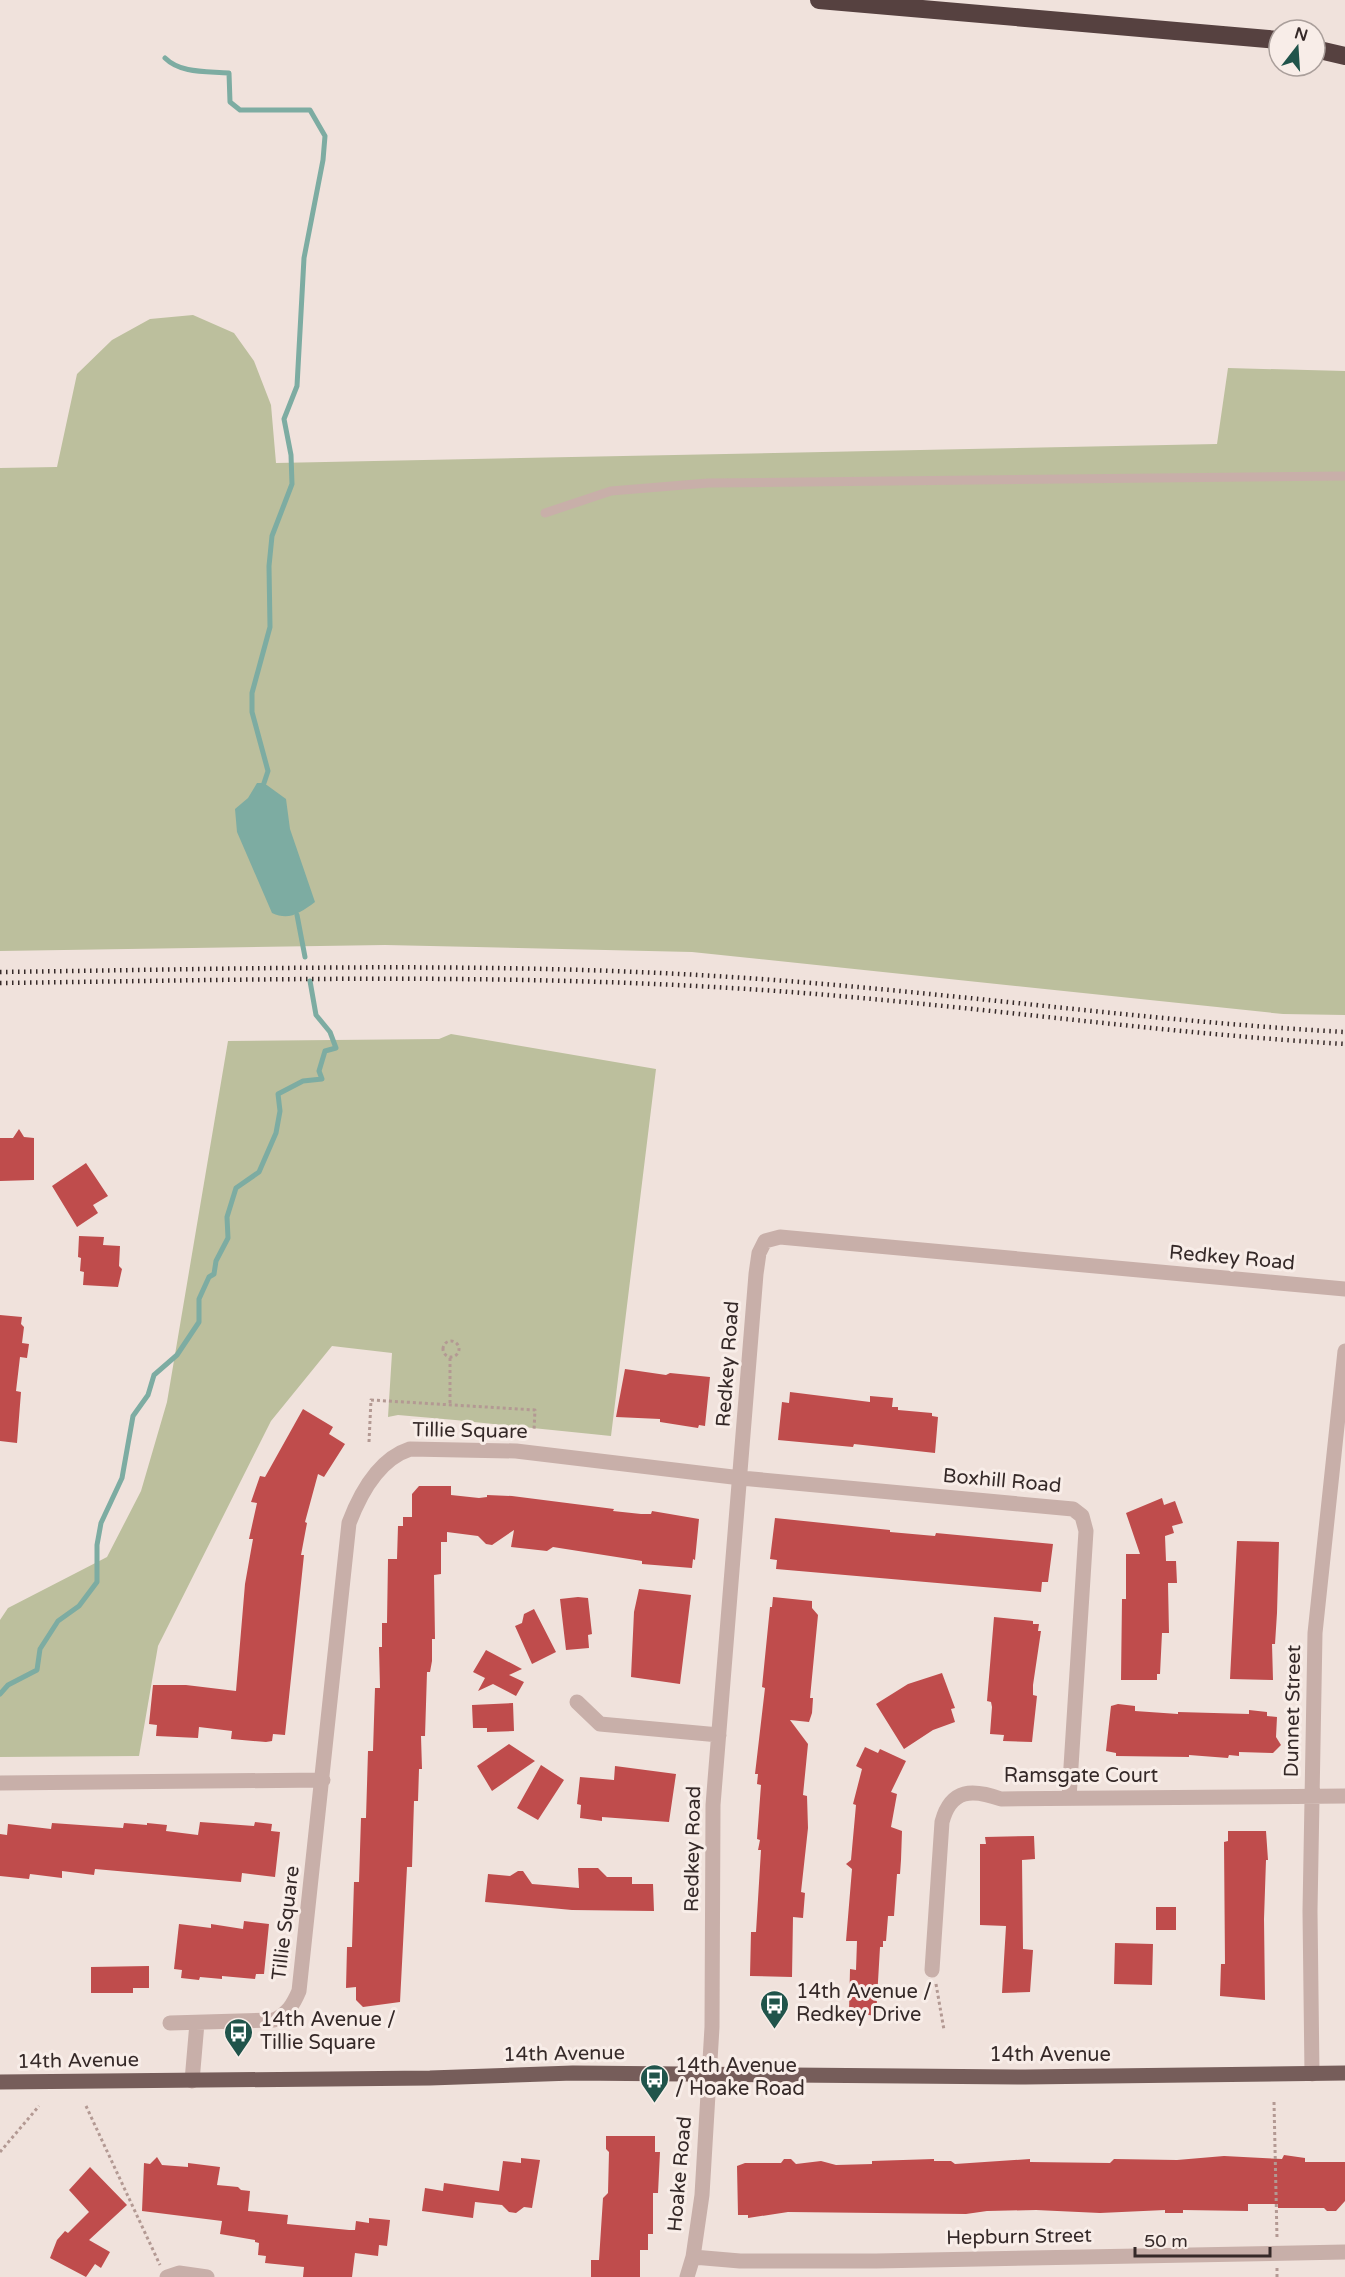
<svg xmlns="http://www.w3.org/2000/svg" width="1345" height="2277" font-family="'Varela Round',sans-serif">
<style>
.green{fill:#bcbf9d}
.water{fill:#7daca2}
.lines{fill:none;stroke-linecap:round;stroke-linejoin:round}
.stream{stroke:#7daca2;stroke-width:5}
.building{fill:#bf4c4c}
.path{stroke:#b39993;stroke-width:3;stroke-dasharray:3 3;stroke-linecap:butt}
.lane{stroke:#c8afa9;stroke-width:9}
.street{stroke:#c8afa9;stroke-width:15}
.primary{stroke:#765d5a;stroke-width:15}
.highway{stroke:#564140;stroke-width:18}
.rail{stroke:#352928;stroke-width:4.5;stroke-dasharray:1.5 4.5;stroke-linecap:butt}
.labels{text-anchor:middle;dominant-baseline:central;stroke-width:6;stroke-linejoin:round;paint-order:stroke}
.street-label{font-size:20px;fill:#352928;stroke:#f8ede8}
.poi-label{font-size:20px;fill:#352928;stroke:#f8ede8;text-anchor:start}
</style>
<rect width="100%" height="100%" fill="#f0e2dc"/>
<path class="green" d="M 193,315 L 234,333 L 254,361 L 271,405 L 276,463 L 1217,444 L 1228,368 L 1345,371 L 1345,1015 L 1283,1014 L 692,952 L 385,945 L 0,951 L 0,468 L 57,467 L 77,374 L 112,340 L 150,319 Z
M 451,1034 L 656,1069 L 611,1436 L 455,1420 L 398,1415 L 388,1417 L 392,1353 L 332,1346 L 271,1421 L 158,1646 L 139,1756 L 0,1757 L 0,1620 L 8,1608 L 107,1557 L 141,1491 L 167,1402 L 228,1041 L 439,1039 Z"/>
<path class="water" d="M 257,783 L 264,783 L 286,799 L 290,829 L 315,902 C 300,913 289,921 272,913 L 237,832 L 235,809 L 248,798 Z"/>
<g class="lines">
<path class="stream" d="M 165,58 C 181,74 208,71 229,73 L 230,102 L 240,110 L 310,110 L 325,136 L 323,160 L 304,258 L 297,386 L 284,419 L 291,455 L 292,484 L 272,536 L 269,566 L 270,627 L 252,693 L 252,712 L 268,771 L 264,783
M 297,915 L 305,957
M 0,1694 L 8,1685 L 37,1670 L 40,1649 L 58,1621 L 79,1606 L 97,1582 L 97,1545 L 101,1523 L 122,1478 L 133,1416 L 148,1395 L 154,1375 L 177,1355 L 199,1322 L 199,1299 L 209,1277 L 214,1274 L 216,1261 L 228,1238 L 227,1217 L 236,1188 L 259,1172 L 276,1133 L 280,1111 L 278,1094 L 303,1081 L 322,1079 L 319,1071 L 325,1051 L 336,1048 L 330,1032 L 316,1015 L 310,981"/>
</g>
<path class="building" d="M 19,1129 L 24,1137 L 34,1138 L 34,1180 L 0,1181 L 0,1138 L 13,1138 Z
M 86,1163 L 108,1196 L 93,1205 L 98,1213 L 77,1227 L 52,1186 Z
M 79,1236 L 104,1237 L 103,1245 L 120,1246 L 119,1266 L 122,1269 L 118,1287 L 83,1285 L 84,1272 L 80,1271 L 81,1258 L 78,1257 Z
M 0,1315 L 22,1317 L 21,1324 L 24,1327 L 22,1343 L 29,1344 L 27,1358 L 20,1357 L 16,1391 L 21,1392 L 17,1443 L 0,1441 Z
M 625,1369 L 666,1375 L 670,1373 L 710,1377 L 705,1426 L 699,1425 L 698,1428 L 660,1422 L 660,1419 L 616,1417 Z
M 790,1392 L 870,1402 L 870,1396 L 893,1398 L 892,1407 L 898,1407 L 898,1410 L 932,1413 L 932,1416 L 938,1417 L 935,1453 L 854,1444 L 853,1447 L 778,1440 L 782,1402 L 789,1403 Z
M 303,1409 L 333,1427 L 329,1434 L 345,1444 L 324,1477 L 318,1474 L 305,1522 L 307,1523 L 301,1555 L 304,1555 L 285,1735 L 273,1734 L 272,1741 L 266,1742 L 231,1739 L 232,1731 L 199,1727 L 198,1738 L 156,1736 L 157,1725 L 149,1724 L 153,1685 L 186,1685 L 236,1691 L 245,1584 L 253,1539 L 249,1539 L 257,1503 L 251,1502 L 260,1476 L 265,1477 Z
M 419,1486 L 451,1486 L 451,1495 L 479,1498 L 487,1497 L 487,1495 L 512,1496 L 614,1509 L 613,1511 L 641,1514 L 651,1514 L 652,1511 L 699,1519 L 695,1560 L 693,1559 L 692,1568 L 642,1564 L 642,1561 L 553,1547 L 547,1551 L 511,1547 L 514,1530 L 492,1545 L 486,1544 L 478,1536 L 447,1532 L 447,1542 L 441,1542 L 441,1574 L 434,1575 L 435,1639 L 432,1639 L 432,1661 L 430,1672 L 427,1672 L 425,1736 L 421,1736 L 422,1769 L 419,1769 L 418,1801 L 414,1801 L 412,1867 L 407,1867 L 400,2002 L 363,2007 L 356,2000 L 356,1987 L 346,1988 L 347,1947 L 352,1947 L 354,1882 L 359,1882 L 361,1818 L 366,1818 L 368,1751 L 373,1751 L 375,1688 L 380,1688 L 379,1647 L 382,1647 L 382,1623 L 387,1623 L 388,1559 L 397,1559 L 398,1526 L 403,1526 L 403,1517 L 412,1517 L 412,1494 Z
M 1162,1498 L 1164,1505 L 1175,1501 L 1183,1523 L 1172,1526 L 1174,1533 L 1165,1536 L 1166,1561 L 1176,1561 L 1177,1583 L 1168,1583 L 1169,1633 L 1162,1633 L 1160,1674 L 1157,1674 L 1157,1680 L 1121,1680 L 1122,1599 L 1126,1599 L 1126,1554 L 1140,1554 L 1126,1513 Z
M 775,1518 L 890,1530 L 890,1532 L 935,1536 L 936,1533 L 1053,1544 L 1048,1582 L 1042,1582 L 1041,1592 L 776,1569 L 777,1560 L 770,1559 Z
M 1237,1541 L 1279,1542 L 1277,1613 L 1275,1644 L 1272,1644 L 1273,1680 L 1230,1679 Z
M 639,1589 L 691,1595 L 680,1684 L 631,1677 L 634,1612 Z
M 578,1597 L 588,1598 L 592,1634 L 588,1635 L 589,1648 L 566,1650 L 560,1599 Z
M 773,1597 L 812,1601 L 812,1608 L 818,1615 L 810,1698 L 813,1698 L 812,1713 L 809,1722 L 790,1720 L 808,1744 L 803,1795 L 807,1796 L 808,1828 L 801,1892 L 805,1893 L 803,1918 L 793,1917 L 792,1977 L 750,1976 L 751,1932 L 756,1932 L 761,1850 L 758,1850 L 760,1840 L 757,1839 L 761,1785 L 757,1784 L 758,1774 L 755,1774 L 765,1688 L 762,1687 L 770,1607 L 772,1607 Z
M 534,1609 L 556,1652 L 532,1664 L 515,1626 L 522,1623 L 524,1614 Z
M 994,1617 L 1033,1621 L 1033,1624 L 1039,1624 L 1038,1631 L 1041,1631 L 1033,1685 L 1033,1695 L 1037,1696 L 1032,1742 L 1003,1741 L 1004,1735 L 990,1734 L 992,1707 L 991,1702 L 987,1701 Z
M 486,1650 L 522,1669 L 509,1675 L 524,1682 L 516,1696 L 493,1684 L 478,1691 L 485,1678 L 473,1672 Z
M 942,1673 L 955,1708 L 951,1709 L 955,1722 L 933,1730 L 904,1749 L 876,1704 L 908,1684 Z
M 513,1703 L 514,1731 L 487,1732 L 487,1728 L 473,1728 L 472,1705 Z
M 1118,1704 L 1135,1706 L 1135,1711 L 1178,1714 L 1178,1712 L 1249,1714 L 1249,1710 L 1267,1712 L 1267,1716 L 1277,1717 L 1276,1737 L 1281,1745 L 1273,1753 L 1239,1752 L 1239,1756 L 1229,1755 L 1228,1758 L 1189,1755 L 1189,1757 L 1116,1756 L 1116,1753 L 1106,1751 L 1111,1706 Z
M 509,1744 L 535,1761 L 492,1791 L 477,1766 Z
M 865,1747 L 878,1753 L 880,1749 L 906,1761 L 891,1792 L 897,1794 L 891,1827 L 902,1831 L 901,1860 L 900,1874 L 897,1874 L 894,1916 L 888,1916 L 886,1941 L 883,1941 L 883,1947 L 880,1947 L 876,2016 L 849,2012 L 850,1969 L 856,1970 L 857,1941 L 846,1941 L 852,1869 L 846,1864 L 851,1860 L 856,1805 L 853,1804 L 862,1769 L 856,1766 Z
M 541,1765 L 564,1780 L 538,1820 L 517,1808 Z
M 615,1766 L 676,1774 L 669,1822 L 602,1817 L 602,1821 L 580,1818 L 581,1805 L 577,1804 L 580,1777 L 614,1780 Z
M 200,1822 L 254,1826 L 255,1822 L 272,1824 L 271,1831 L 280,1832 L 275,1877 L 242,1873 L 241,1882 L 95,1869 L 94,1875 L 62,1871 L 62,1878 L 30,1874 L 29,1879 L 0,1876 L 0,1834 L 7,1835 L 8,1824 L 51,1829 L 52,1823 L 123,1828 L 124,1823 L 147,1825 L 147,1823 L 167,1825 L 166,1831 L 198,1835 Z
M 1228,1831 L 1266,1831 L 1268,1860 L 1266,1860 L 1264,1919 L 1265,2000 L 1220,1996 L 1221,1964 L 1225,1964 L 1224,1842 L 1228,1841 Z
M 1034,1836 L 1035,1859 L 1022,1860 L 1023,1949 L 1033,1950 L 1030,1992 L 1002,1993 L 1006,1926 L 980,1925 L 980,1844 L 986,1844 L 985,1837 Z
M 578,1868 L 598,1868 L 607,1877 L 632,1877 L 632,1884 L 653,1884 L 654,1911 L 572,1910 L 485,1902 L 488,1874 L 510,1876 L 518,1871 L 523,1871 L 532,1884 L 579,1888 Z
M 1156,1907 L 1176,1907 L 1176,1930 L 1156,1930 Z
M 244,1921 L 269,1924 L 264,1974 L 256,1974 L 255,1979 L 222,1976 L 222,1979 L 200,1977 L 199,1980 L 181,1978 L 182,1970 L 174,1969 L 179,1924 L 211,1928 L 211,1924 L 243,1929 Z
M 1115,1943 L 1153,1944 L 1152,1985 L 1114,1984 Z
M 149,1966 L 149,1988 L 133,1988 L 133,1993 L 91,1993 L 91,1967 Z
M 606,2136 L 655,2136 L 655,2152 L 660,2152 L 658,2193 L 653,2193 L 653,2234 L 648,2234 L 648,2250 L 640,2250 L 640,2277 L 591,2277 L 591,2260 L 599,2260 L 603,2198 L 608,2193 L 609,2152 L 606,2149 Z
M 1284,2155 L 1305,2158 L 1305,2162 L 1345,2162 L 1345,2201 L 1336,2211 L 1327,2211 L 1324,2208 L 1278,2208 L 1278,2204 L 1248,2204 L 1248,2211 L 1183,2210 L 1183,2213 L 1165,2213 L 1165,2210 L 1100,2213 L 1036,2210 L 987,2211 L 966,2214 L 788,2212 L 748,2218 L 748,2215 L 738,2215 L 737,2166 L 745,2163 L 781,2163 L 784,2159 L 791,2159 L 796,2164 L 821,2161 L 836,2165 L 872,2164 L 872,2161 L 934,2159 L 934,2161 L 951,2161 L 955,2164 L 1030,2159 L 1030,2162 L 1110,2163 L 1114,2159 L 1177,2160 L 1224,2156 L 1282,2159 Z
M 157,2157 L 162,2165 L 188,2167 L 188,2163 L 220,2167 L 217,2185 L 238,2187 L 241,2190 L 250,2191 L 248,2211 L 288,2215 L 287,2224 L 349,2230 L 355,2230 L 356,2221 L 369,2223 L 369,2218 L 390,2220 L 387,2246 L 379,2245 L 378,2256 L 355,2253 L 352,2277 L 303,2277 L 304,2267 L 265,2263 L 266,2256 L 258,2255 L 259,2243 L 255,2242 L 255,2240 L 220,2234 L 222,2221 L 142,2211 L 144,2163 L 150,2164 Z
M 521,2158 L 540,2160 L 532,2208 L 524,2207 L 516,2213 L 509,2212 L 502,2205 L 475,2202 L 473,2218 L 422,2211 L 425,2188 L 443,2191 L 444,2183 L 499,2191 L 503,2161 L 521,2163 Z
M 90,2167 L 127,2205 L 89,2240 L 110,2252 L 101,2268 L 95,2264 L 86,2277 L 50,2258 L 57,2240 L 65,2231 L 68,2233 L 89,2212 L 69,2190 Z"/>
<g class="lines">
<path class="path" d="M443 1349a8 8 0 1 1 16 0a8 8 0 1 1-16 0Z
M 450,1358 L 450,1404
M 369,1442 L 371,1400 L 535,1410 L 534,1430
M 936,1984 L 944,2030
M 1274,2102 L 1277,2238
M 86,2106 L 160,2265
M 0,2152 L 39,2106
M 1277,2268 L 1277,2277"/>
<path class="lane" d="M 545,513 L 611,491 L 708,483 L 1345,476"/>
<path class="street" d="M 577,1702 L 600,1724 L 719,1735
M 0,1783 L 323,1780
M 932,1970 L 942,1822 C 951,1788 973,1789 1001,1799 L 1345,1796
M 170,2023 L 274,2020 C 288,2013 293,2005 299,1991 L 349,1523 C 360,1494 379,1459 410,1449 L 516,1451 L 741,1478 L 1073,1509 L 1082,1516 L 1086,1531 L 1069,1798
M 1312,2074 L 1310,1911 L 1315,1633 L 1345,1351
M 192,2081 L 197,2023
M 693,2257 L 740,2261 L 876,2261 L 1345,2252
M 167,2277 L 179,2273 L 207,2277
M 687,2277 L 693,2257 L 702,2195 L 712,2027 L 713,1805 L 756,1274 L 759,1253 L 765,1241 L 780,1237 L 1345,1289"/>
<path class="primary" d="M 0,2082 L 430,2078 L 573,2073 L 1025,2077 L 1345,2073"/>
<path class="highway" d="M 819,0 L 1279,40
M 1315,49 L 1345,56"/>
<path class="rail" d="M 0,972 C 244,969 488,961 731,977 C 936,990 1140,1021 1345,1032
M 0,983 C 244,980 488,973 731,988 C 936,1000 1140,1032 1345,1044"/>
</g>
<defs>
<symbol id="bus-pin" viewBox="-11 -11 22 30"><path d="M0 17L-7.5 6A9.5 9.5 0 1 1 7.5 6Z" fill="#20544b" stroke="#f8ede8"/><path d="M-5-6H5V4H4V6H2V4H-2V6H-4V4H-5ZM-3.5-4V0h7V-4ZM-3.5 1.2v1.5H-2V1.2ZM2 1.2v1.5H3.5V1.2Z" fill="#fff"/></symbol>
</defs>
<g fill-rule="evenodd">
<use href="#bus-pin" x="758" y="1988" width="33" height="45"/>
<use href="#bus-pin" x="222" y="2016" width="33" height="45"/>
<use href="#bus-pin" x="638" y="2062" width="33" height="45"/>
</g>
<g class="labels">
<g class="street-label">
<text transform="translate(1232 1258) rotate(5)">Redkey Road</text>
<text transform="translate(728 1364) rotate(-86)">Redkey Road</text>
<text transform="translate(470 1431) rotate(1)">Tillie Square</text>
<text transform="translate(1002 1481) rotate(5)">Boxhill Road</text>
<text transform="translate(1293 1711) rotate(-89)">Dunnet Street</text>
<text x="1081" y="1776">Ramsgate Court</text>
<text transform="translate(693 1849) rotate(-89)">Redkey Road</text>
<text transform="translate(286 1923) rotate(-83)">Tillie Square</text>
<text transform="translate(564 2054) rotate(-1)">14th Avenue</text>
<text x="1050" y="2055">14th Avenue</text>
<text transform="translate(78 2061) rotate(-1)">14th Avenue</text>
<text transform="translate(680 2174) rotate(-85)">Hoake Road</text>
<text transform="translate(1019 2237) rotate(-1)">Hepburn Street</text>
</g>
<g class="poi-label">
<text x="796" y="1992">14th Avenue /<tspan x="796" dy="23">Redkey Drive</tspan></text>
<text x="260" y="2020">14th Avenue /<tspan x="260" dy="23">Tillie Square</tspan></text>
<text x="675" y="2066">14th Avenue<tspan x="675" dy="23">/ Hoake Road</tspan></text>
</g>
</g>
<g transform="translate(1297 48) rotate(17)"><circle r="28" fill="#f8ede8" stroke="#aa9f9b" stroke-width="1.5"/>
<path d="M0-4.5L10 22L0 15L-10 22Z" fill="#20544b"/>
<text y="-9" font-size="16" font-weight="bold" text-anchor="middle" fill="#352928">N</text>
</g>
<path d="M1135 2247v9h135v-9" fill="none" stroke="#352928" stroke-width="3"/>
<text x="1144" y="2247" font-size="18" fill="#352928" stroke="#f8ede8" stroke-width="4.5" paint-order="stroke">50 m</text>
</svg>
